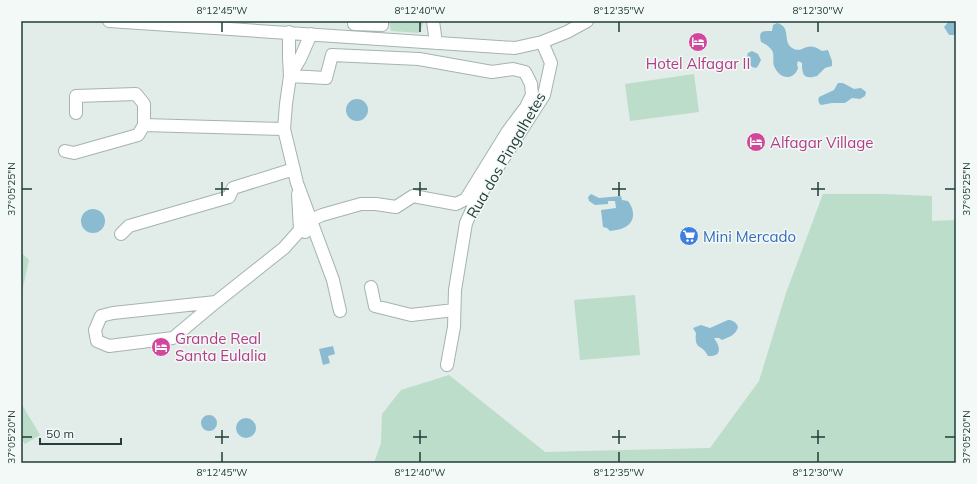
<svg xmlns="http://www.w3.org/2000/svg" width="977" height="484" font-family="Mulish,sans-serif">
<style>
.green{fill:#bbddca}
.water{fill:#8abbd1}
.lines{fill:none;stroke-linecap:round;stroke-linejoin:round}
.minor-casing{stroke:#a5b4b1;stroke-width:14}
.minor{stroke:#fff;stroke-width:12}
.ticks{fill:none;stroke:#223d3a;stroke-width:1.5}
.labels{text-anchor:middle;dominant-baseline:central;stroke-width:3;stroke-linejoin:round;paint-order:stroke}
.hotel-label{font-size:15px;fill:#b23c85;stroke:#f3f9f7;text-anchor:start}
.street-label{font-size:15px;fill:#223d3a;stroke:#f3f9f7}
.shop-label{font-size:15px;fill:#366cbe;stroke:#f3f9f7;text-anchor:start}
.neatline{fill:none;stroke:#223d3a;stroke-width:1.5}
.ticks-label{font-size:10px;text-anchor:middle;fill:#223d3a}
</style>
<rect width="100%" height="100%" fill="#e2ece9"/>
<path class="green" d="M 389,21 L 424,21 L 419,33 L 391,31 Z
M 694,74 L 699,112 L 630,121 L 625,84 Z
M 823,194 L 882,194 L 932,196 L 932,221 L 956,220 L 956,463 L 374,463 L 381,443 L 382,414 L 401,390 L 449,375 L 545,452 L 710,448 L 759,381 L 786,293 Z
M 21,252 L 29,260 L 21,296 Z
M 635,295 L 640,355 L 580,360 L 574,300 Z
M 21,403 L 40,435 L 25,444 L 21,438 Z"/>
<path class="water" d="M 949,21 L 956,21 L 956,35 L 949,35 L 944,27 Z
M 777,23 C 792,27 782,41 792,48 C 803,55 806,39 822,51 L 828,50 L 832,61 L 832,66 L 825,68 L 817,76 C 803,80 802,74 802,63 L 798,61 L 797,64 L 798,68 C 794,81 780,79 775,68 C 771,62 776,55 771,49 C 769,46 764,43 761,42 C 758,30 763,31 772,31 L 773,25 Z
M 752,51 L 758,54 L 761,60 L 758,66 L 756,68 L 752,67 C 748,63 746,58 748,53 Z
M 838,83 L 843,83 L 854,89 L 861,88 L 866,92 L 865,96 L 860,99 L 852,98 L 845,103 L 832,103 L 821,105 C 818,103 818,100 819,97 L 834,90 Z
M346 110a11 11 0 1 1 22 0a11 11 0 1 1-22 0Z
M 591,194 L 599,198 L 621,196 L 622,200 L 628,201 C 635,210 636,223 623,228 C 619,230 614,230 610,231 L 607,228 L 603,227 L 601,210 L 616,208 L 615,201 L 608,201 L 608,204 L 595,205 L 589,201 L 588,197 Z
M81 221a12 12 0 1 1 24 0a12 12 0 1 1-24 0Z
M 728,320 C 733,320 736,322 738,327 C 736,335 729,337 722,340 L 719,338 L 714,338 C 720,346 723,357 708,356 C 702,343 694,351 696,333 L 693,328 L 701,325 L 710,328 Z
M 333,346 L 335,354 L 328,356 L 330,363 L 323,365 L 319,349 Z
M201 423a8 8 0 1 1 16 0a8 8 0 1 1-16 0Z
M236 428a10 10 0 1 1 20 0a10 10 0 1 1-20 0Z"/>
<g class="lines">
<defs>
<path id="minor" d="M 109,21 L 515,48 L 542,42 L 567,32 L 587,21
M 433,21 L 436,43
M 354,24 L 382,25 L 382,21
M 289,32 L 289,58 L 290,76 L 286,104 L 284,129 L 297,183 L 333,280 L 340,311
M 290,76 L 300,59 L 311,34
M 76,113 L 76,96 L 136,94 L 144,104 L 144,125
M 65,151 L 74,153 L 138,135 L 144,125 L 284,129
M 298,194 L 300,230 L 305,232
M 121,234 L 129,226 L 229,197 L 233,188 L 294,169
M 371,287 L 375,306 L 411,315 L 454,310
M 216,302 L 113,313 L 101,316 L 95,330 L 97,341 L 109,346 L 173,338 L 216,302 L 284,248 L 300,230 L 311,220 L 322,215 L 361,204 L 376,204 L 396,207 L 413,196 L 456,204 L 466,199 L 508,131 L 526,107 L 532,95 L 531,84 L 525,72 L 513,69 L 492,72 L 419,59 L 332,55 L 326,78 L 290,76
M 447,365 L 454,327 L 455,290 L 466,223 L 476,201 L 544,95 L 551,63 L 542,42"/>
</defs>
<use href="#minor" class="minor-casing"/>
<use href="#minor" class="minor"/>
</g>
<path class="ticks" d="M 222,22 L 222,32M 420,22 L 420,32M 619,22 L 619,32M 818,22 L 818,32M 222,182 L 222,196M 420,182 L 420,196M 619,182 L 619,196M 818,182 L 818,196M 22,189 L 32,189M 215,189 L 229,189M 413,189 L 427,189M 612,189 L 626,189M 811,189 L 825,189M 945,189 L 955,189M 222,430 L 222,444M 420,430 L 420,444M 619,430 L 619,444M 818,430 L 818,444M 22,437 L 32,437M 215,437 L 229,437M 413,437 L 427,437M 612,437 L 626,437M 811,437 L 825,437M 945,437 L 955,437M 222,452 L 222,462M 420,452 L 420,462M 619,452 L 619,462M 818,452 L 818,462"/>
<defs>
<symbol id="hotel-disc" viewBox="-11 -11 22 22"><circle r="9.5" fill="#d1479c" stroke="#f3f9f7"/><path d="M-6-4.5h1.5V1H6V5H4.5V3h-9V5H-6ZM-4 0a1.8 1.8 0 1 1 3.6 0ZM.5 0V-2.5h3Q6-2.5 6 0Z" fill="#fff"/></symbol>
<symbol id="supermarket-disc" viewBox="-11 -11 22 22"><circle r="9.5" fill="#3f7fe0" stroke="#f3f9f7"/><path d="M-6-5.5h2.5l.6 2H6L4.5 2H-2.5L-4.4-4H-6ZM-1.5 3.2a1.3 1.3 0 1 0 .1 0ZM3 3.2a1.3 1.3 0 1 0 .1 0Z" fill="#fff"/></symbol>
</defs>
<g fill-rule="evenodd">
<use href="#hotel-disc" x="687" y="31" width="22" height="22"/>
<use href="#hotel-disc" x="745" y="131" width="22" height="22"/>
<use href="#supermarket-disc" x="678" y="225" width="22" height="22"/>
<use href="#hotel-disc" x="150" y="336" width="22" height="22"/>
</g>
<g class="labels">
<g class="hotel-label">
<text x="698" y="63" text-anchor="middle">Hotel Alfagar II</text>
<text x="770" y="142">Alfagar Village</text>
<text x="175" y="338">Grande Real<tspan x="175" dy="17">Santa Eulalia</tspan></text>
</g>
<g class="street-label">
<text transform="translate(506 155) rotate(-60)">Rua dos Pingalhetes</text>
</g>
<g class="shop-label">
<text x="703" y="236">Mini Mercado</text>
</g>
</g>
<rect width="977" height="484" fill="none" stroke="#f3f9f7" stroke-width="44"/>
<path d="M40 438v6h81v-6" fill="none" stroke="#223d3a" stroke-width="2"/>
<text x="46" y="438" font-size="12" fill="#223d3a" stroke="#f3f9f7" stroke-width="3" paint-order="stroke">50 m</text>
<rect x="22" y="22" width="933" height="440" class="neatline"/>
<g class="ticks-label">
<text x="222" y="14">8°12'45"W</text>
<text x="420" y="14">8°12'40"W</text>
<text x="619" y="14">8°12'35"W</text>
<text x="818" y="14">8°12'30"W</text>
<text transform="translate(11 189) rotate(-90)" y="4">37°05'25"N</text>
<text transform="translate(966 189) rotate(-90)" y="4">37°05'25"N</text>
<text transform="translate(11 437) rotate(-90)" y="4">37°05'20"N</text>
<text transform="translate(966 437) rotate(-90)" y="4">37°05'20"N</text>
<text x="222" y="476">8°12'45"W</text>
<text x="420" y="476">8°12'40"W</text>
<text x="619" y="476">8°12'35"W</text>
<text x="818" y="476">8°12'30"W</text>
</g>
</svg>
